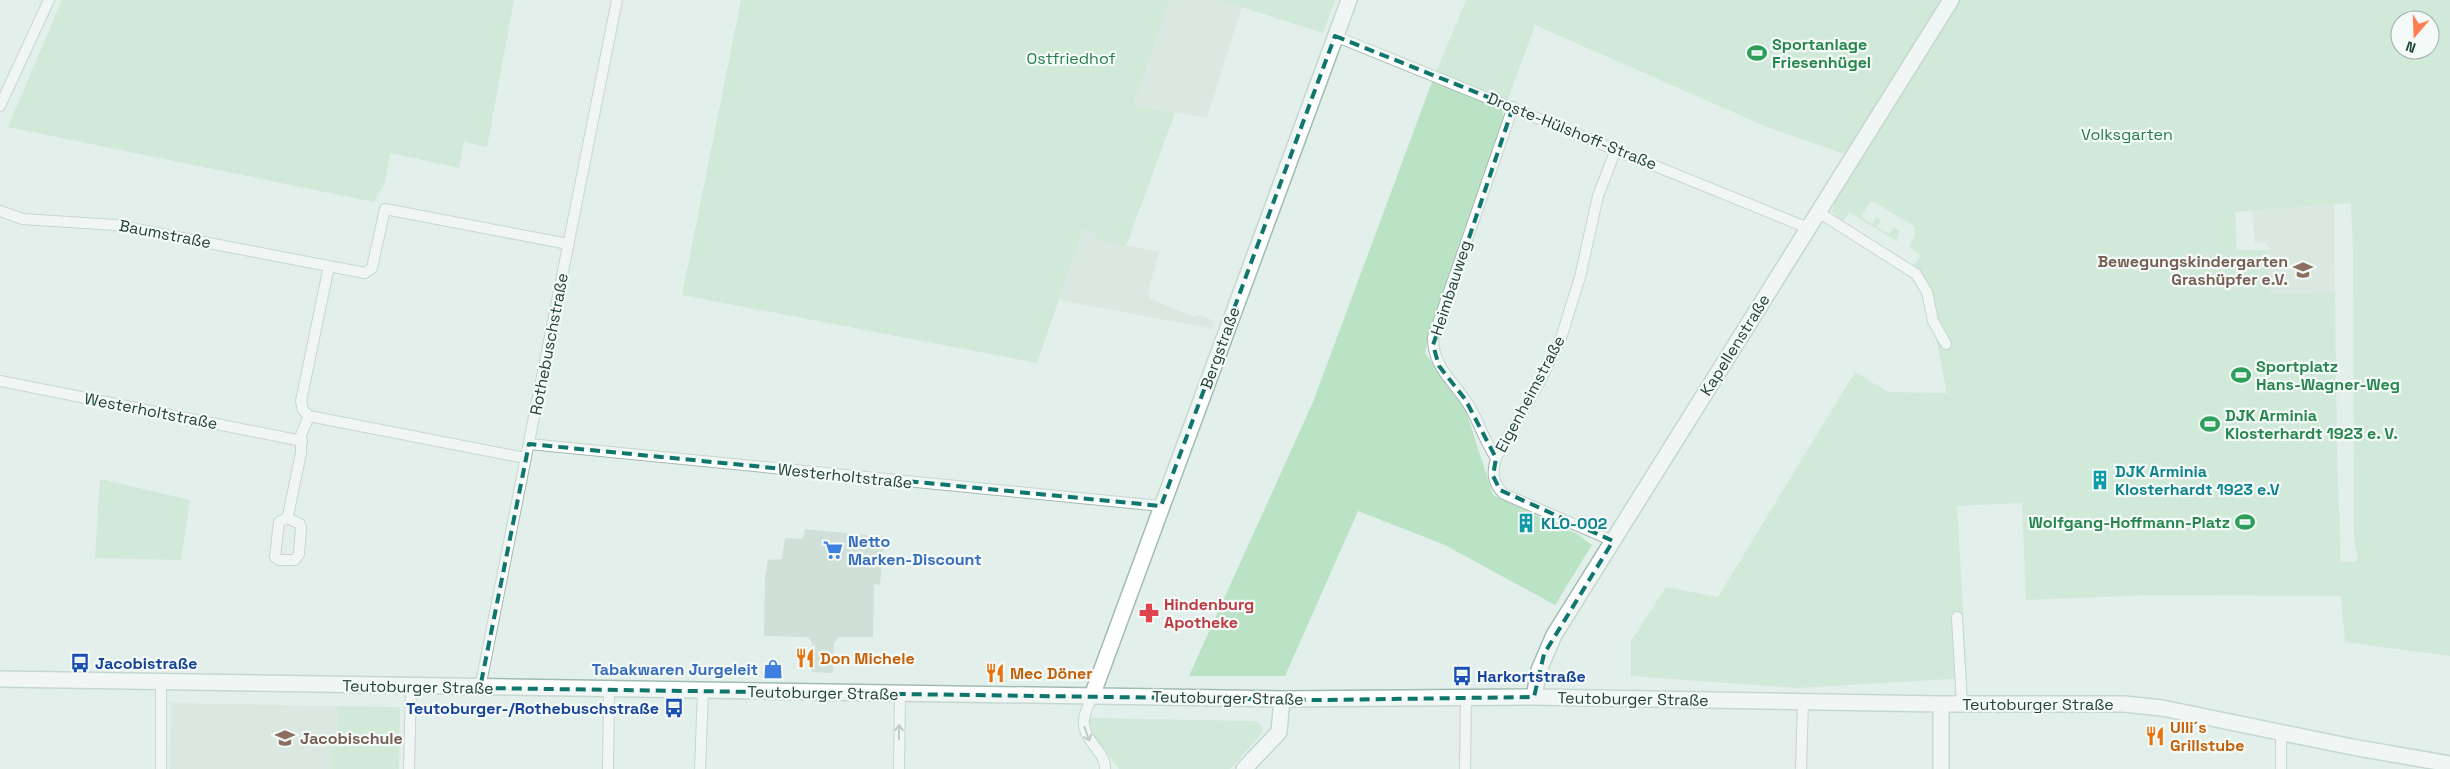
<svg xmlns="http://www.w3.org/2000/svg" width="2450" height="769" font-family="'Space Grotesk',sans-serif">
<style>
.built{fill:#d1dfd9}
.green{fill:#bae2c5;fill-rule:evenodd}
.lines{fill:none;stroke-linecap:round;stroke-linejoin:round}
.street-casing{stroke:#a5b8b2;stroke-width:12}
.secondary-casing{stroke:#a0bcb2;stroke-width:18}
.street{stroke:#fff;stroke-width:10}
.secondary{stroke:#fff;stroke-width:15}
.oneway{stroke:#90a09c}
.marked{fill:none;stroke:#0f766e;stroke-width:4;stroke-dasharray:10 6;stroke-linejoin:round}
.labels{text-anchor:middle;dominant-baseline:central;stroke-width:4.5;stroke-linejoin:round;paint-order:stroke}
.leisure-label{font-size:16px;font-weight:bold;fill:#27864d;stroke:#f4faf7;text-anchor:start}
.park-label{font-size:16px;fill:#257e49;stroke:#f4faf7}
.street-label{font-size:16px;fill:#20423a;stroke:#f4faf7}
.education-label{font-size:16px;font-weight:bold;fill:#785e54;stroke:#f4faf7;text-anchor:end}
.culture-label{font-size:16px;font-weight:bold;fill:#0d838f;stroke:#f4faf7;text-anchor:start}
.shop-label{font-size:16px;font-weight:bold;fill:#366cbe;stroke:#f4faf7;text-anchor:start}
.health-label{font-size:16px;font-weight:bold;fill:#be3a42;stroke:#f4faf7;text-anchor:start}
.food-label{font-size:16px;font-weight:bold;fill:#c56008;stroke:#f4faf7;text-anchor:start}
.transit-label{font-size:16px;font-weight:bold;fill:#164399;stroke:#f4faf7;text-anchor:start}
</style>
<rect width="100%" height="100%" fill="#e3efea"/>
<path class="built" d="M 1170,0 L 1219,0 L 1242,7 L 1207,118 L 1133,105 Z
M 2334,204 L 2335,293 L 2271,294 L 2269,247 L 2264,242 L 2255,243 L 2252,211 Z
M 1083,230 L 1097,233 L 1096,239 L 1159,252 L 1148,291 L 1151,299 L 1194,317 L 1199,315 L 1215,321 L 1212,329 L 1059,300 Z
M 805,529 L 885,537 L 880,585 L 874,584 L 873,637 L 839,637 L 834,643 L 833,673 L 812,672 L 812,642 L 807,637 L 764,636 L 765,577 L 768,560 L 782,559 L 785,538 L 803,539 Z
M 171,703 L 400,707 L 399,769 L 170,769 Z"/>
<path class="green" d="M 62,0 L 514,0 L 487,147 L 464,142 L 459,168 L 390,153 L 385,183 L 374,202 L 8,127 Z
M 741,0 L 1170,0 L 1133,105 L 1175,113 L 1126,246 L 1096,239 L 1097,233 L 1083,230 L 1037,363 L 682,295 Z
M 1219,0 L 1335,0 L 1323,33 Z
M 1466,0 L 1946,0 L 1850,156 L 1767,127 L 1535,25 L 1503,113 L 1504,120 L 1427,343 L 1425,353 L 1465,408 L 1493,495 L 1577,534 L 1592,545 L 1555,605 L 1445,545 L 1358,511 L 1285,676 L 1189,676 L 1313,402 L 1432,82 Z
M 1957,0 L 2450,0 L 2450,656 L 2345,642 L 2341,596 L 2151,595 L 2026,600 L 2022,503 L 1957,506 L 1967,678 L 1798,688 L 1631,676 L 1631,641 L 1666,587 L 1718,597 L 1855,372 L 1888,392 L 1947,393 L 1933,322 L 1913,277 L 1908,274 L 1921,255 L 1909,247 L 1915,234 L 1914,226 L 1874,202 L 1870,202 L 1861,217 L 1872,224 L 1877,217 L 1881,220 L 1877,227 L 1889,234 L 1894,227 L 1900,231 L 1896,239 L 1900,243 L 1849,212 L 1843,222 L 1832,211 L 1844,179 ZM 2400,20 L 2430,20 L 2430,50 L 2400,50 ZM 2351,203 L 2353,253 L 2354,538 L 2358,561 L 2341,562 L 2337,454 L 2335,293 L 2271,294 L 2268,250 L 2237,250 L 2235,212 Z
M 100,479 L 190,500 L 181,560 L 95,558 Z
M 339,707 L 400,707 L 399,769 L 332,769 L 332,740 L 337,739 Z
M 1088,718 L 1254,721 L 1260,724 L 1263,730 L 1260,736 L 1230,769 L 1119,769 L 1092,734 Z"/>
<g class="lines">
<defs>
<path id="street" d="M 1335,36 L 1808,228
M 0,106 L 49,0
M 0,211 L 23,219 L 115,225 L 365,273 L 372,268 L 385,209 L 568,244
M 1818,212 L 1916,274 L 1927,292 L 1933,321 L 1946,344
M 0,381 L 302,441
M 309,416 L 525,458
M 529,444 L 1161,506
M 1496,458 C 1485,442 1480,425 1471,409 C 1457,383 1433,370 1433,338 L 1513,107
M 287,518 L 300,524 L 301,528 L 299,554 L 295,560 L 279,560 L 275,557 L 279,522 L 287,518 L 289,511 L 301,453 L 301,435 L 309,416 L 303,410 L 301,401 L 329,266
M 1613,541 L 1504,494 C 1492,483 1492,472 1496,458 L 1539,383 L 1561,338 L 1580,277 L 1598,196 L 1616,149
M 1957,617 L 1962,704
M 480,688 L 617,0
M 1092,696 C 1090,703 1085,711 1084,719 C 1081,740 1106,751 1105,769
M 2281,733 L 2281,769
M 161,769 L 161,683
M 409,769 L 411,687
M 608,769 L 609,689
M 700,769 L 703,691
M 899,769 L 900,694
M 1465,769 L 1466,698
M 1801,769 L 1803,702"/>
<path id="secondary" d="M 0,679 L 1282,699 L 1534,697 L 1941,704 L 2124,704 L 2162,708 L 2352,747 L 2450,764
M 1092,696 L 1349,0
M 1534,697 L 1539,670 L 1554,635 L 1951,0
M 1941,704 L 1941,769
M 1244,769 L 1279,732 L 1282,699"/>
</defs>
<use href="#street" class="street-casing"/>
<use href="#secondary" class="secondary-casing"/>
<use href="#street" class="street"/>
<use href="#secondary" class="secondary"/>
</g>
<defs><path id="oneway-shaft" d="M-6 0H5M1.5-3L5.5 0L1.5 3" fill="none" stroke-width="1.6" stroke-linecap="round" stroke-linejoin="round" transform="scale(1.25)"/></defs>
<g class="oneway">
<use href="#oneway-shaft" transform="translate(899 732) rotate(-89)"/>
<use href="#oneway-shaft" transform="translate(1087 734) rotate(70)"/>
</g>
<path d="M0 0H2450V769H0ZM 1335,36 L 1513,107 L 1433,345 L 1439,366 L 1465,399 L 1496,458 L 1493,476 L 1500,490 L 1613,541 L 1544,654 L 1534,697 L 1320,700 L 480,688 L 529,444 L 1161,506 Z" fill="#e3efea" fill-opacity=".55" fill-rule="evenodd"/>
<path class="marked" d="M 1335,36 L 1513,107 L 1433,345 L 1439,366 L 1465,399 L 1496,458 L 1493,476 L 1500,490 L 1613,541 L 1544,654 L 1534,697 L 1320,700 L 480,688 L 529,444 L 1161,506 Z"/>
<defs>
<symbol id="stadium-bare" viewBox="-9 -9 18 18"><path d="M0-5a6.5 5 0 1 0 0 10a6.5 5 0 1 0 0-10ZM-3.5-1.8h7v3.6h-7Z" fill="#2e9e5b" stroke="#f4faf7" stroke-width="2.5" paint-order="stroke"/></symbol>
<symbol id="school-bare" viewBox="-9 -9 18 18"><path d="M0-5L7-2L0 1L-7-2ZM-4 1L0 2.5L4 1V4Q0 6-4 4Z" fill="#8d6e63" stroke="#f4faf7" stroke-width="2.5" paint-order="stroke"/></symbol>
<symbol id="building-bare" viewBox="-9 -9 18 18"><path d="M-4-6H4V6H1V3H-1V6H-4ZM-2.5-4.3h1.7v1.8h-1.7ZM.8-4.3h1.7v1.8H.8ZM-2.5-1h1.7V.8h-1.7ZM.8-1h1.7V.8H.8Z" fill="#0f9aa8" stroke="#f4faf7" stroke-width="2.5" paint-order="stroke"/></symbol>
<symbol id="supermarket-bare" viewBox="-9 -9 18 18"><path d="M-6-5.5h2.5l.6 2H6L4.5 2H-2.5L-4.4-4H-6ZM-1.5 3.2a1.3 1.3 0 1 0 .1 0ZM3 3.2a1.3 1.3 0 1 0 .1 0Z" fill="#3f7fe0" stroke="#f4faf7" stroke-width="2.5" paint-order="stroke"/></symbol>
<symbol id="pharmacy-bare" viewBox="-9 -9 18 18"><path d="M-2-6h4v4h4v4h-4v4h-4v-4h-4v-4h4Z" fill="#e0444e" stroke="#f4faf7" stroke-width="2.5" paint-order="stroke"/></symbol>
<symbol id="restaurant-bare" viewBox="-9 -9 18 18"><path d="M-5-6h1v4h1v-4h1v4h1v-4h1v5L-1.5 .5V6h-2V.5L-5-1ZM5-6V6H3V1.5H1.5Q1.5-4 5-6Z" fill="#e8710a" stroke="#f4faf7" stroke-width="2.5" paint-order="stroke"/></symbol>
<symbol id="bus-bare" viewBox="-9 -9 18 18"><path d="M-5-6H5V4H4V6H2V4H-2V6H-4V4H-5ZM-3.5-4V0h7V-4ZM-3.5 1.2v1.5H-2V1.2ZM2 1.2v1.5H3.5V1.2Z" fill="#1a4fb4" stroke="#f4faf7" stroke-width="2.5" paint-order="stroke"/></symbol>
<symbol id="shop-bare" viewBox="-9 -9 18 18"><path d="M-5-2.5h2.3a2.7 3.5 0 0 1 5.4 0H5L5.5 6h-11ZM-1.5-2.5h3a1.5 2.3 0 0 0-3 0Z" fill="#3f7fe0" stroke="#f4faf7" stroke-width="2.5" paint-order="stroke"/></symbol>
</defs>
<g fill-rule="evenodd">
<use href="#stadium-bare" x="1743" y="39" width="28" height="28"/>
<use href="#school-bare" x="2289" y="256" width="28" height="28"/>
<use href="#stadium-bare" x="2227" y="361" width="28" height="28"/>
<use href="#stadium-bare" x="2196" y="410" width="28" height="28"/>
<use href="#building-bare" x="2086" y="466" width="28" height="28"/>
<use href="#stadium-bare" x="2231" y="508" width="28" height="28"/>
<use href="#building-bare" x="1512" y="509" width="28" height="28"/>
<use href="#supermarket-bare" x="819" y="536" width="28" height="28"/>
<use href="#pharmacy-bare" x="1135" y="599" width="28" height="28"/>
<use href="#restaurant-bare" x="791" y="644" width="28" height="28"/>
<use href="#bus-bare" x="66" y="649" width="28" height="28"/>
<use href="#shop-bare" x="759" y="655" width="28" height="28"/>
<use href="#restaurant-bare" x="981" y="659" width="28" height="28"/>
<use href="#bus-bare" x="1448" y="662" width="28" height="28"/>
<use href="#bus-bare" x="660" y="694" width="28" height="28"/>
<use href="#restaurant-bare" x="2141" y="722" width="28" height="28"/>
<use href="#school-bare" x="271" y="724" width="28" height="28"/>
</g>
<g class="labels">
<g class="leisure-label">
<text x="1772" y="44">Sportanlage<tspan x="1772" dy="18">Friesenhügel</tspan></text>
<text x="2256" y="366">Sportplatz<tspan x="2256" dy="18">Hans-Wagner-Weg</tspan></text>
<text x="2225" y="415">DJK Arminia<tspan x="2225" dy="18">Klosterhardt 1923 e. V.</tspan></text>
<text x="2230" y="522" text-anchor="end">Wolfgang-Hoffmann-Platz</text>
</g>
<g class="park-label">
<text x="1071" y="58">Ostfriedhof</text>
<text x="2127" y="134">Volksgarten</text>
</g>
<g class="street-label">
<text transform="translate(1572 131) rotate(22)">Droste-Hülshoff-Straße</text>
<text transform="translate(165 234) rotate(11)">Baumstraße</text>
<text transform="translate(1451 288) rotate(-72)">Heimbauweg</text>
<text transform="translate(549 344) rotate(-79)">Rothebuschstraße</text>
<text transform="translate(1735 345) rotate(-58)">Kapellenstraße</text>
<text transform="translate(1220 348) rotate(-70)">Bergstraße</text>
<text transform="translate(1530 394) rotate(-62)">Eigenheimstraße</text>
<text transform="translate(151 411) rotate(11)">Westerholtstraße</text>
<text transform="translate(845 476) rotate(6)">Westerholtstraße</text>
<text transform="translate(418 687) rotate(1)">Teutoburger Straße</text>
<text transform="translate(823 693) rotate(1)">Teutoburger Straße</text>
<text transform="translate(1228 698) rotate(1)">Teutoburger Straße</text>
<text transform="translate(1633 699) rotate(1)">Teutoburger Straße</text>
<text x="2038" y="704">Teutoburger Straße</text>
</g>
<g class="education-label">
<text x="2288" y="261">Bewegungskindergarten<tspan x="2288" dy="18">Grashüpfer e.V.</tspan></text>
<text x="300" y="738" text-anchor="start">Jacobischule</text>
</g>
<g class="culture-label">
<text x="2115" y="471">DJK Arminia<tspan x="2115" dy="18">Klosterhardt 1923 e.V</tspan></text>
<text x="1541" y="523">KLO-002</text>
</g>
<g class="shop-label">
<text x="848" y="541">Netto<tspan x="848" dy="18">Marken-Discount</tspan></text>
<text x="758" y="669" text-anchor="end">Tabakwaren Jurgeleit</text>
</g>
<g class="health-label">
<text x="1164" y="604">Hindenburg<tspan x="1164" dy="18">Apotheke</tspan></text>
</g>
<g class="food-label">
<text x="820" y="658">Don Michele</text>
<text x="1010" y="673">Mec Döner</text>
<text x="2170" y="727">Ulli´s<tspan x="2170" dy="18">Grillstube</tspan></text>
</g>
<g class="transit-label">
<text x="95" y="663">Jacobistraße</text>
<text x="1477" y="676">Harkortstraße</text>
<text x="659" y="708" text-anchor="end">Teutoburger-/Rothebuschstraße</text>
</g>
</g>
<g transform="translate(2415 35) rotate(199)"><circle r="24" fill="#f4faf7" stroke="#9fb0ab"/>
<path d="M0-4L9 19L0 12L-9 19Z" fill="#ff7e51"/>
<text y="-8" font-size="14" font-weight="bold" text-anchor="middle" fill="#20423a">N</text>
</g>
</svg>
